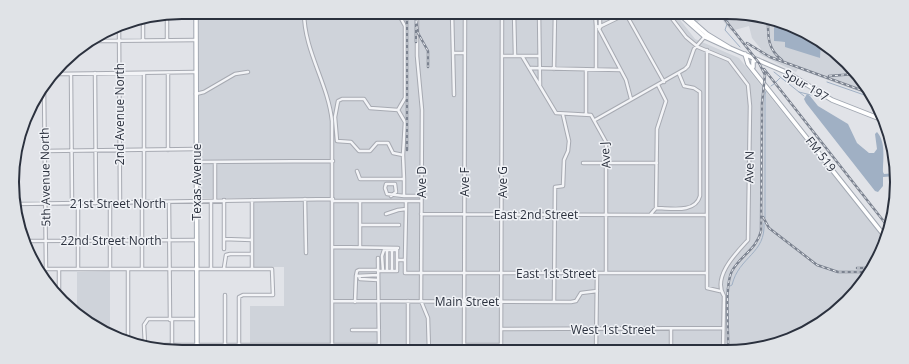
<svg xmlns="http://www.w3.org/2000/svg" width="909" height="364" font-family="'Open Sans',sans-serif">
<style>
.built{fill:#cfd3da}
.water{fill:#a0b0c4}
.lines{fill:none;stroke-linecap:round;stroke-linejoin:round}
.stream{stroke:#a0b0c4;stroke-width:1}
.minor-casing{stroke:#a7aab2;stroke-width:4.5}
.major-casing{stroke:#a2a8b2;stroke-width:5.5}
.minor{stroke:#f3f4f7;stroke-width:2.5}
.major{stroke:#fff;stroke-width:3.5}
.rail-casing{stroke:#7c8390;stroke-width:2.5}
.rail{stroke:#f0f2f6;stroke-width:1;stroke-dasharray:3;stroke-linecap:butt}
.labels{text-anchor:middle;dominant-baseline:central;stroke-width:3;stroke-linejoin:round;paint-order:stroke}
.street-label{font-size:12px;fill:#2b313e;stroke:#f0f2f6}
.rim{fill:none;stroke:#2b313e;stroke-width:2}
</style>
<rect width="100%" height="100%" fill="#e1e3e8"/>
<path class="built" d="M 199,12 L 674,12 L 695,39 L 739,58 L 886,241 L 868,277 L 839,310 L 802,335 L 749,351 L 271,352 L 271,343 L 250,343 L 250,306 L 284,306 L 284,267 L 253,267 L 253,198 L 199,198 Z
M 685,12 L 713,12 L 696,23 Z
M 716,12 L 727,12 L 774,20 L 774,41 L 785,42 L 820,58 L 821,44 L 839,54 L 871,96 L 798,69 L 796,72 L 761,55 L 759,53 L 761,49 L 752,38 L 749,26 L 731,31 Z
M 110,271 L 110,334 L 77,315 L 77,272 Z"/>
<path class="water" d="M 774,20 L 781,21 L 821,44 L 820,58 L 785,47 L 785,42 L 774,41 Z
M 807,94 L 810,96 L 818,106 L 848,124 L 857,143 L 869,153 L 874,153 L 877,149 L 875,134 L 877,132 C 886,142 883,159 883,172 L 884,174 L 896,173 L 896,176 L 883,177 L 883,186 L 878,192 L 875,191 L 806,103 L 804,99 Z"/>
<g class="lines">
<path class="stream" d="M 727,12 L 728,22
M 727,24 L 725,30 L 740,47
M 774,72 L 804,96
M 776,82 L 780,78
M 827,82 L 873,98
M 771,86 L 774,84
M 799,92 L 811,95
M 765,218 L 765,94 L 767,89
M 730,286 L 732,285 C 739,256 766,254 764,223
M 727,289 L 728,286"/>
<defs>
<path id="minor" d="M 304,12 C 304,51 328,83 332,121 L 332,352
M 328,12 C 348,14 383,21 401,12
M 417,12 L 417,56 L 422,110 L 421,301 L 428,318 L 429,351
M 452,12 L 454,95
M 514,12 L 515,55
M 539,12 L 540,85
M 595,12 L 596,26
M 630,12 L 601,26 L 599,29 L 626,80 L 631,99
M 667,12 L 686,37 L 698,47 L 729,60 L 748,85 L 750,106 L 748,240 C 736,253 712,277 724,296 L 723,351
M 167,14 L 167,40
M 626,14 L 664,82
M 143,18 L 143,40
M 119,26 L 120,203
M 93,41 L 196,40
M 707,50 L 707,288 L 720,291
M 453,53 L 465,53
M 502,56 L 522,56 L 556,113 L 591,115 L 606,142 L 606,273
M 522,56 L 539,56
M 531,68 L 620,70
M 554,69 L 555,12
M 596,69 L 596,26 L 600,27 L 600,12
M 95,73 L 96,203
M 144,73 L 144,203
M 168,73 L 168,150
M 54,74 L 196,72
M 71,74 L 72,203
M 44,85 L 46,269
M 196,94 L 204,92 L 235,74 L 248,72
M 398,110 L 405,98 L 405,26 L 398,13
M 586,114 L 586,70
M 595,120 L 685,69 L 688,66 L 694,49 L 707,34
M 45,151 L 196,149
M 403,155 L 405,122 L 398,110 L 370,108 L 364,99 L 342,99 L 338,101 L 335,117 L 337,141 L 351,142 L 359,151 L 370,151 L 377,143 L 388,143 L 393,153 L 403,155 L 404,179
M 196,162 L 333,161
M 215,162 L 215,200
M 583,163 L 657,163
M 357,171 L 360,179 L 404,179 L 404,196 L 421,196
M 391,196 L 396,192 L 395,184 L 386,184 L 385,188 L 387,194 L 404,196
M 305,199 L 306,253
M 211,201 L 211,269
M 333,201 L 421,201
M 78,203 L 78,269
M 110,203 L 110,269
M 142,203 L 142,269
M 169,203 L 170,320
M 15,204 L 333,199
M 656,208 L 657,129 L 666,101 L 658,85
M 406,209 L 406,201
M 386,214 L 398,210 L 406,209 L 405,260
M 421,214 L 650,215 L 656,208 C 670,208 695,214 700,196 L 700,92 L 694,88 L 684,86 L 679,74
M 651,215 L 707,215
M 360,225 L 399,225
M 224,239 L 252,240
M 25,241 L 197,240
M 333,247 L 398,248
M 360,247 L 360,201
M 224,249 L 224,200
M 387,250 L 387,271
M 378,258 L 379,351
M 397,260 L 405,260 L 405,273 L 707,273
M 224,268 L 226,255 L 230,254 L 252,254
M 252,268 L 252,200
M 36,269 L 272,269 L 273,295 L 243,295 L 239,297 L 239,345
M 59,269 L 59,294
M 128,269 L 128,343
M 378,271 L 397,271 L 397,250 L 392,250 L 392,271
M 383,271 L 382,256 L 384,250 L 392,250
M 356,276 L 357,271 L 359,270 L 378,270
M 359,276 L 360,279 L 378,280
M 225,295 L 225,352
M 332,301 L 571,302 L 576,301 L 581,293 L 597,291
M 355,302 L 356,276 L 378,275
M 554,302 L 555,187 L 563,186 L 564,160 L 568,151 L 569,141 L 563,115
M 172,320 L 172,345
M 502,329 L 723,328
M 352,330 L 379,330
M 138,345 L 379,345
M 145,345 L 144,325 L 148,319 L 197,319
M 464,345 L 501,345
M 408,351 L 408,301
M 464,351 L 465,12
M 501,351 L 502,12
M 596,351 L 597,273
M 671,351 L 671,329
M 254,352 L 254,345
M 269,352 L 269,345"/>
<path id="major" d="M 196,12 L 197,352
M 677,12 L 705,37 L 729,48
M 682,12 L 707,34 L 730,48 L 788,73 L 832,100 L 883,120
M 745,54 L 748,64 L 887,239
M 753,67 L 753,61 L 758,60"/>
</defs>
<use href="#minor" class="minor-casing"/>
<use href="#major" class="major-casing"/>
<use href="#minor" class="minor"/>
<use href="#major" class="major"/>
<defs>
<path id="rail" d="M 407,12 L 407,150
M 719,12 L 759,63 L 765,75 L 762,103 L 761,231 C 757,249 740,256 732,271 C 724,286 729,331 728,351
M 768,19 C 768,35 767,49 782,60
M 416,20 L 418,33 L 428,51 L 428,67
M 416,42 L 416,12
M 747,43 L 770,57 L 869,93
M 764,69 L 889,228
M 829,76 L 855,74
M 763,217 L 769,228 L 817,265 L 838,272 L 863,272
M 857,268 L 872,268"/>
</defs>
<use href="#rail" class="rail-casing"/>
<use href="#rail" class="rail"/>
</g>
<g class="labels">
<g class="street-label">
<text transform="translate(806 85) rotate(31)">Spur 197</text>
<text transform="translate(119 114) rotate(-90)">2nd Avenue North</text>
<text transform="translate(821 154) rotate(52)">FM 519</text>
<text transform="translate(605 155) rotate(-94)">Ave J</text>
<text transform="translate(749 167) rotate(-89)">Ave N</text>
<text transform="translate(45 177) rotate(-91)">5th Avenue North</text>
<text transform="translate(196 182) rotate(-90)">Texas Avenue</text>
<text transform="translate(421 182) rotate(-90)">Ave D</text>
<text transform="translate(464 182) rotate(-90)">Ave F</text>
<text transform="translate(502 182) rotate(-90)">Ave G</text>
<text x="118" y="203">21st Street North</text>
<text x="536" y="214">East 2nd Street</text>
<text x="111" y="240">22nd Street North</text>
<text x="556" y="273">East 1st Street</text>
<text x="467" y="301">Main Street</text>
<text x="613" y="329">West 1st Street</text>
</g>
</g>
<path d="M0 0H909V364H0ZM182 19H727A163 163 0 0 1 890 182V182A163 163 0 0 1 727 345H182A163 163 0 0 1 19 182V182A163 163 0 0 1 182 19Z" fill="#e0e3e7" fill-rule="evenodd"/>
<path class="rim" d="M182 19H727A163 163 0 0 1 890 182V182A163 163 0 0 1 727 345H182A163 163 0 0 1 19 182V182A163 163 0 0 1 182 19Z"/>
</svg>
